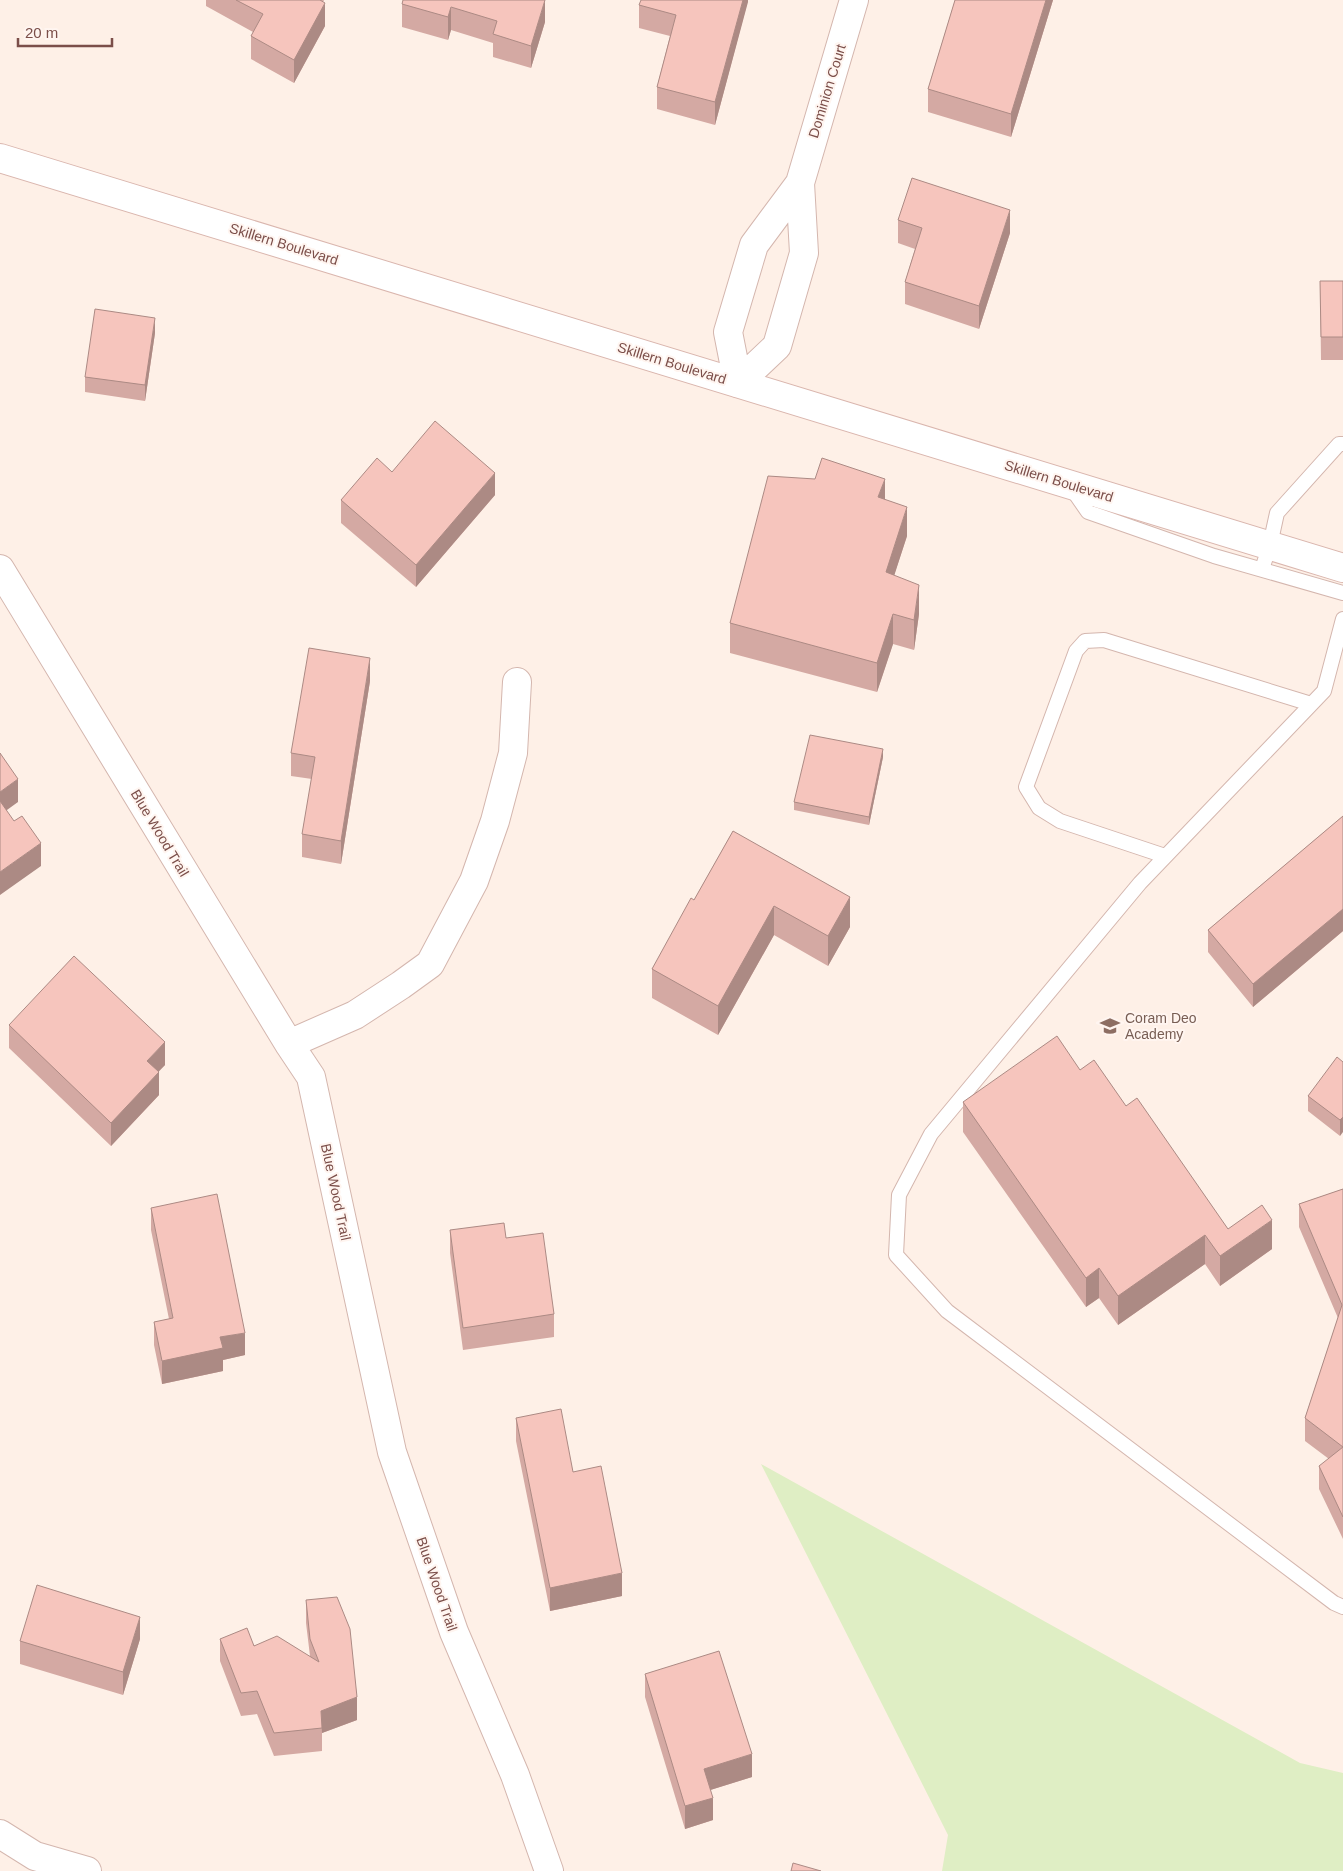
<svg xmlns="http://www.w3.org/2000/svg" width="1343" height="1871" font-family="Arial,sans-serif">
<style>
.green{fill:#dfeec4}
.lines{fill:none;stroke-linecap:round;stroke-linejoin:round}
.lane-casing{stroke:#d4b6ae;stroke-width:16}
.street-casing{stroke:#d4b6ae;stroke-width:30}
.secondary-casing{stroke:#dab6ae;stroke-width:30}
.lane{stroke:#fff;stroke-width:14}
.street{stroke:#fff;stroke-width:28}
.secondary{stroke:#fff;stroke-width:28}
.wall{fill:#d4a9a3}
.shaded-wall{fill:#ac8a84}
.building{fill:#f6c5bd;stroke:#ac8a84}
.labels{text-anchor:middle;dominant-baseline:central;stroke-width:4;stroke-linejoin:round;paint-order:stroke}
.street-label{font-size:14px;fill:#7b4e49;stroke:#fff5f0}
.education-label{font-size:14px;fill:#785e54;stroke:#fff5f0;text-anchor:start}
</style>
<rect width="100%" height="100%" fill="#fef0e7"/>
<path class="green" d="M 761,1464 L 1300,1763 L 1343,1773 L 1343,1871 L 942,1871 L 948,1835 Z"/>
<g class="lines">
<defs>
<path id="lane" d="M 1070,486 L 1088,512 L 1214,556 L 1343,593
M 1262,569 L 1270,545 L 1277,513 L 1339,444 L 1343,444
M 1343,619 L 1324,691 L 1140,883 L 931,1134 L 899,1195 L 896,1255 L 947,1311 L 1334,1603 L 1343,1607
M 1165,856 L 1060,821 L 1039,808 L 1026,787 L 1076,651 L 1085,641 L 1104,640 L 1311,704"/>
<path id="street" d="M 738,383 L 777,346 L 804,253 L 800,183 L 854,0
M 738,383 L 728,332 L 754,245 L 800,183
M 0,569 L 289,1044 L 311,1077 L 392,1452 L 454,1632 L 515,1775 L 549,1871
M 289,1044 L 355,1015 L 401,985 L 430,964 L 474,881 L 495,821 L 513,753 L 517,682
M 0,1834 L 35,1856 L 87,1871"/>
<path id="secondary" d="M 0,158 L 1343,568"/>
</defs>
<use href="#lane" class="lane-casing"/>
<use href="#street" class="street-casing"/>
<use href="#secondary" class="secondary-casing"/>
<use href="#lane" class="lane"/>
<use href="#street" class="street"/>
<use href="#secondary" class="secondary"/>
</g>
<path class="wall" d="M 206,0 L 324,0 L 323,2 L 325,26 L 294,83 L 251,59 L 251,36 L 253,32 L 206,6 Z
M 403,0 L 545,22 L 531,68 L 493,57 L 493,43 L 451,30 L 448,40 L 402,27 L 402,4 Z
M 748,0 L 715,125 L 657,109 L 657,87 L 670,36 L 639,28 L 639,5 Z
M 955,0 L 1053,0 L 1011,137 L 928,112 L 928,89 Z
M 898,220 L 1010,233 L 979,329 L 905,304 L 905,282 L 915,249 L 898,243 Z
M 1320,281 L 1343,281 L 1343,360 L 1321,360 Z
M 155,333 L 145,401 L 85,392 L 85,377 Z
M 392,472 L 495,495 L 416,587 L 341,523 L 341,500 Z
M 885,499 L 907,536 L 894,575 L 919,614 L 914,650 L 893,644 L 877,692 L 730,653 L 730,623 Z
M 370,681 L 341,864 L 302,857 L 302,834 L 312,779 L 291,776 L 291,753 Z
M 883,757 L 869,825 L 794,810 L 794,802 Z
M 1343,816 L 1343,931 L 1253,1007 L 1208,952 L 1208,930 Z
M 733,831 L 850,927 L 828,966 L 774,935 L 718,1035 L 652,998 L 652,969 L 694,900 Z
M 9,1025 L 165,1065 L 158,1071 L 159,1095 L 111,1146 L 9,1048 Z
M 1343,1062 L 1340,1136 L 1308,1111 L 1308,1096 Z
M 1080,1070 L 1126,1106 L 1228,1229 L 1272,1249 L 1220,1286 L 1205,1264 L 1118,1325 L 1099,1298 L 1086,1307 L 963,1132 L 963,1102 Z
M 1343,1189 L 1343,1539 L 1319,1489 L 1319,1466 L 1329,1459 L 1305,1441 L 1305,1418 L 1338,1318 L 1299,1227 L 1299,1204 Z
M 151,1208 L 245,1355 L 223,1360 L 223,1371 L 162,1384 L 154,1345 L 154,1322 L 169,1319 L 151,1230 Z
M 450,1230 L 506,1238 L 554,1314 L 554,1337 L 463,1350 L 450,1253 Z
M 516,1418 L 622,1596 L 550,1611 L 516,1441 Z
M 306,1600 L 357,1720 L 322,1733 L 322,1751 L 274,1756 L 257,1714 L 241,1716 L 220,1661 L 220,1639 L 310,1656 L 306,1623 Z
M 140,1639 L 123,1695 L 20,1664 L 20,1641 Z
M 645,1674 L 752,1777 L 710,1790 L 713,1820 L 685,1829 L 645,1697 Z"/>
<path class="shaded-wall" d="M 545,0 L 545,22 L 531,68 L 531,46 Z
M 743,0 L 748,0 L 748,2 L 715,125 L 715,102 Z
M 1046,0 L 1053,0 L 1011,137 L 1011,114 Z
M 325,3 L 325,26 L 294,83 L 294,60 Z
M 451,7 L 451,30 L 448,40 L 448,17 Z
M 1010,210 L 1010,233 L 979,329 L 979,306 Z
M 155,318 L 155,333 L 145,401 L 145,385 Z
M 495,473 L 495,495 L 416,587 L 416,565 Z
M 885,479 L 885,509 L 878,497 Z
M 907,507 L 907,536 L 886,601 L 886,572 Z
M 919,585 L 919,614 L 914,650 L 914,620 Z
M 893,614 L 893,644 L 877,692 L 877,663 Z
M 370,658 L 370,681 L 341,864 L 341,841 Z
M 883,749 L 883,757 L 869,825 L 869,817 Z
M 18,779 L 18,802 L 0,815 L 0,792 Z
M 41,843 L 41,866 L 0,895 L 0,872 Z
M 850,897 L 850,927 L 828,966 L 828,936 Z
M 774,906 L 774,935 L 718,1035 L 718,1006 Z
M 1343,909 L 1343,931 L 1253,1007 L 1253,984 Z
M 165,1042 L 165,1065 L 147,1084 L 147,1061 Z
M 159,1072 L 159,1095 L 111,1146 L 111,1123 Z
M 1343,1117 L 1343,1132 L 1340,1136 L 1340,1120 Z
M 1272,1220 L 1272,1249 L 1220,1286 L 1220,1256 Z
M 1205,1235 L 1205,1264 L 1118,1325 L 1118,1296 Z
M 1099,1268 L 1099,1298 L 1086,1307 L 1086,1278 Z
M 245,1333 L 245,1355 L 223,1360 L 223,1371 L 162,1384 L 162,1361 L 220,1337 Z
M 622,1573 L 622,1596 L 550,1611 L 550,1588 Z
M 140,1617 L 140,1639 L 123,1695 L 123,1672 Z
M 357,1697 L 357,1720 L 322,1733 L 321,1711 Z
M 752,1754 L 752,1777 L 704,1792 L 704,1769 Z
M 713,1798 L 713,1820 L 685,1829 L 685,1806 Z"/>
<path class="building" d="M 236,0 L 320,0 L 325,3 L 294,60 L 251,36 L 263,14 Z
M 403,0 L 545,0 L 531,46 L 493,34 L 497,21 L 451,7 L 448,17 L 402,4 Z
M 641,0 L 743,0 L 715,102 L 657,87 L 676,15 L 639,5 Z
M 955,0 L 1046,0 L 1011,114 L 928,89 Z
M 912,178 L 1010,210 L 979,306 L 905,282 L 922,228 L 898,220 Z
M 1320,281 L 1343,281 L 1343,337 L 1321,337 Z
M 95,309 L 155,318 L 145,385 L 85,377 Z
M 435,421 L 495,473 L 416,565 L 341,500 L 377,458 L 392,472 Z
M 822,458 L 885,479 L 878,497 L 907,507 L 886,572 L 919,585 L 914,620 L 893,614 L 877,663 L 730,623 L 768,476 L 815,479 Z
M 309,648 L 370,658 L 341,841 L 302,834 L 315,757 L 291,753 Z
M 810,735 L 883,749 L 869,817 L 794,802 Z
M 0,753 L 18,779 L 0,792 Z
M 0,801 L 14,821 L 22,816 L 41,843 L 0,872 Z
M 1343,816 L 1343,909 L 1253,984 L 1208,930 Z
M 733,831 L 850,897 L 828,936 L 774,906 L 718,1006 L 652,969 L 691,898 L 694,900 Z
M 74,956 L 165,1042 L 147,1061 L 159,1072 L 111,1123 L 9,1025 Z
M 1057,1036 L 1080,1070 L 1094,1060 L 1126,1106 L 1137,1098 L 1228,1229 L 1262,1205 L 1272,1220 L 1220,1256 L 1205,1235 L 1118,1296 L 1099,1268 L 1086,1278 L 963,1102 Z
M 1337,1057 L 1343,1062 L 1343,1117 L 1340,1120 L 1308,1096 Z
M 1343,1189 L 1343,1447 L 1305,1418 L 1342,1305 L 1299,1204 Z
M 217,1194 L 245,1333 L 220,1337 L 223,1348 L 162,1361 L 154,1322 L 173,1318 L 151,1208 Z
M 504,1223 L 506,1238 L 543,1233 L 554,1314 L 463,1328 L 450,1230 Z
M 561,1409 L 573,1472 L 601,1466 L 622,1573 L 550,1588 L 516,1418 Z
M 1343,1447 L 1343,1517 L 1319,1466 Z
M 37,1585 L 140,1617 L 123,1672 L 20,1641 Z
M 337,1597 L 350,1629 L 357,1697 L 321,1711 L 322,1728 L 274,1733 L 257,1691 L 241,1693 L 220,1639 L 247,1628 L 254,1646 L 277,1636 L 319,1662 L 310,1639 L 306,1600 Z
M 719,1651 L 752,1754 L 704,1769 L 713,1798 L 685,1806 L 645,1674 Z
M 793,1863 L 821,1871 L 791,1871 Z"/>
<defs>
<symbol id="school-bare" viewBox="-9 -9 18 18"><path d="M0-5L7-2L0 1L-7-2ZM-4 1L0 2.5L4 1V4Q0 6-4 4Z" fill="#8d6e63" stroke="#fff5f0" stroke-width="2.5" paint-order="stroke"/></symbol>
</defs>
<g fill-rule="evenodd">
<use href="#school-bare" x="1096" y="1012" width="28" height="28"/>
</g>
<g class="labels">
<g class="street-label">
<text transform="translate(827 91) rotate(-73)">Dominion Court</text>
<text transform="translate(284 244) rotate(17)">Skillern Boulevard</text>
<text transform="translate(672 363) rotate(17)">Skillern Boulevard</text>
<text transform="translate(1059 481) rotate(17)">Skillern Boulevard</text>
<text transform="translate(160 833) rotate(59)">Blue Wood Trail</text>
<text transform="translate(336 1192) rotate(78)">Blue Wood Trail</text>
<text transform="translate(437 1584) rotate(71)">Blue Wood Trail</text>
</g>
<g class="education-label">
<text x="1125" y="1018">Coram Deo<tspan x="1125" dy="16">Academy</tspan></text>
</g>
</g>
<path d="M18 38v8h94v-8" fill="none" stroke="#7b4e49" stroke-width="2.5"/>
<text x="25" y="38" font-size="15" fill="#7b4e49" stroke="#fff5f0" stroke-width="4" paint-order="stroke">20 m</text>
</svg>
